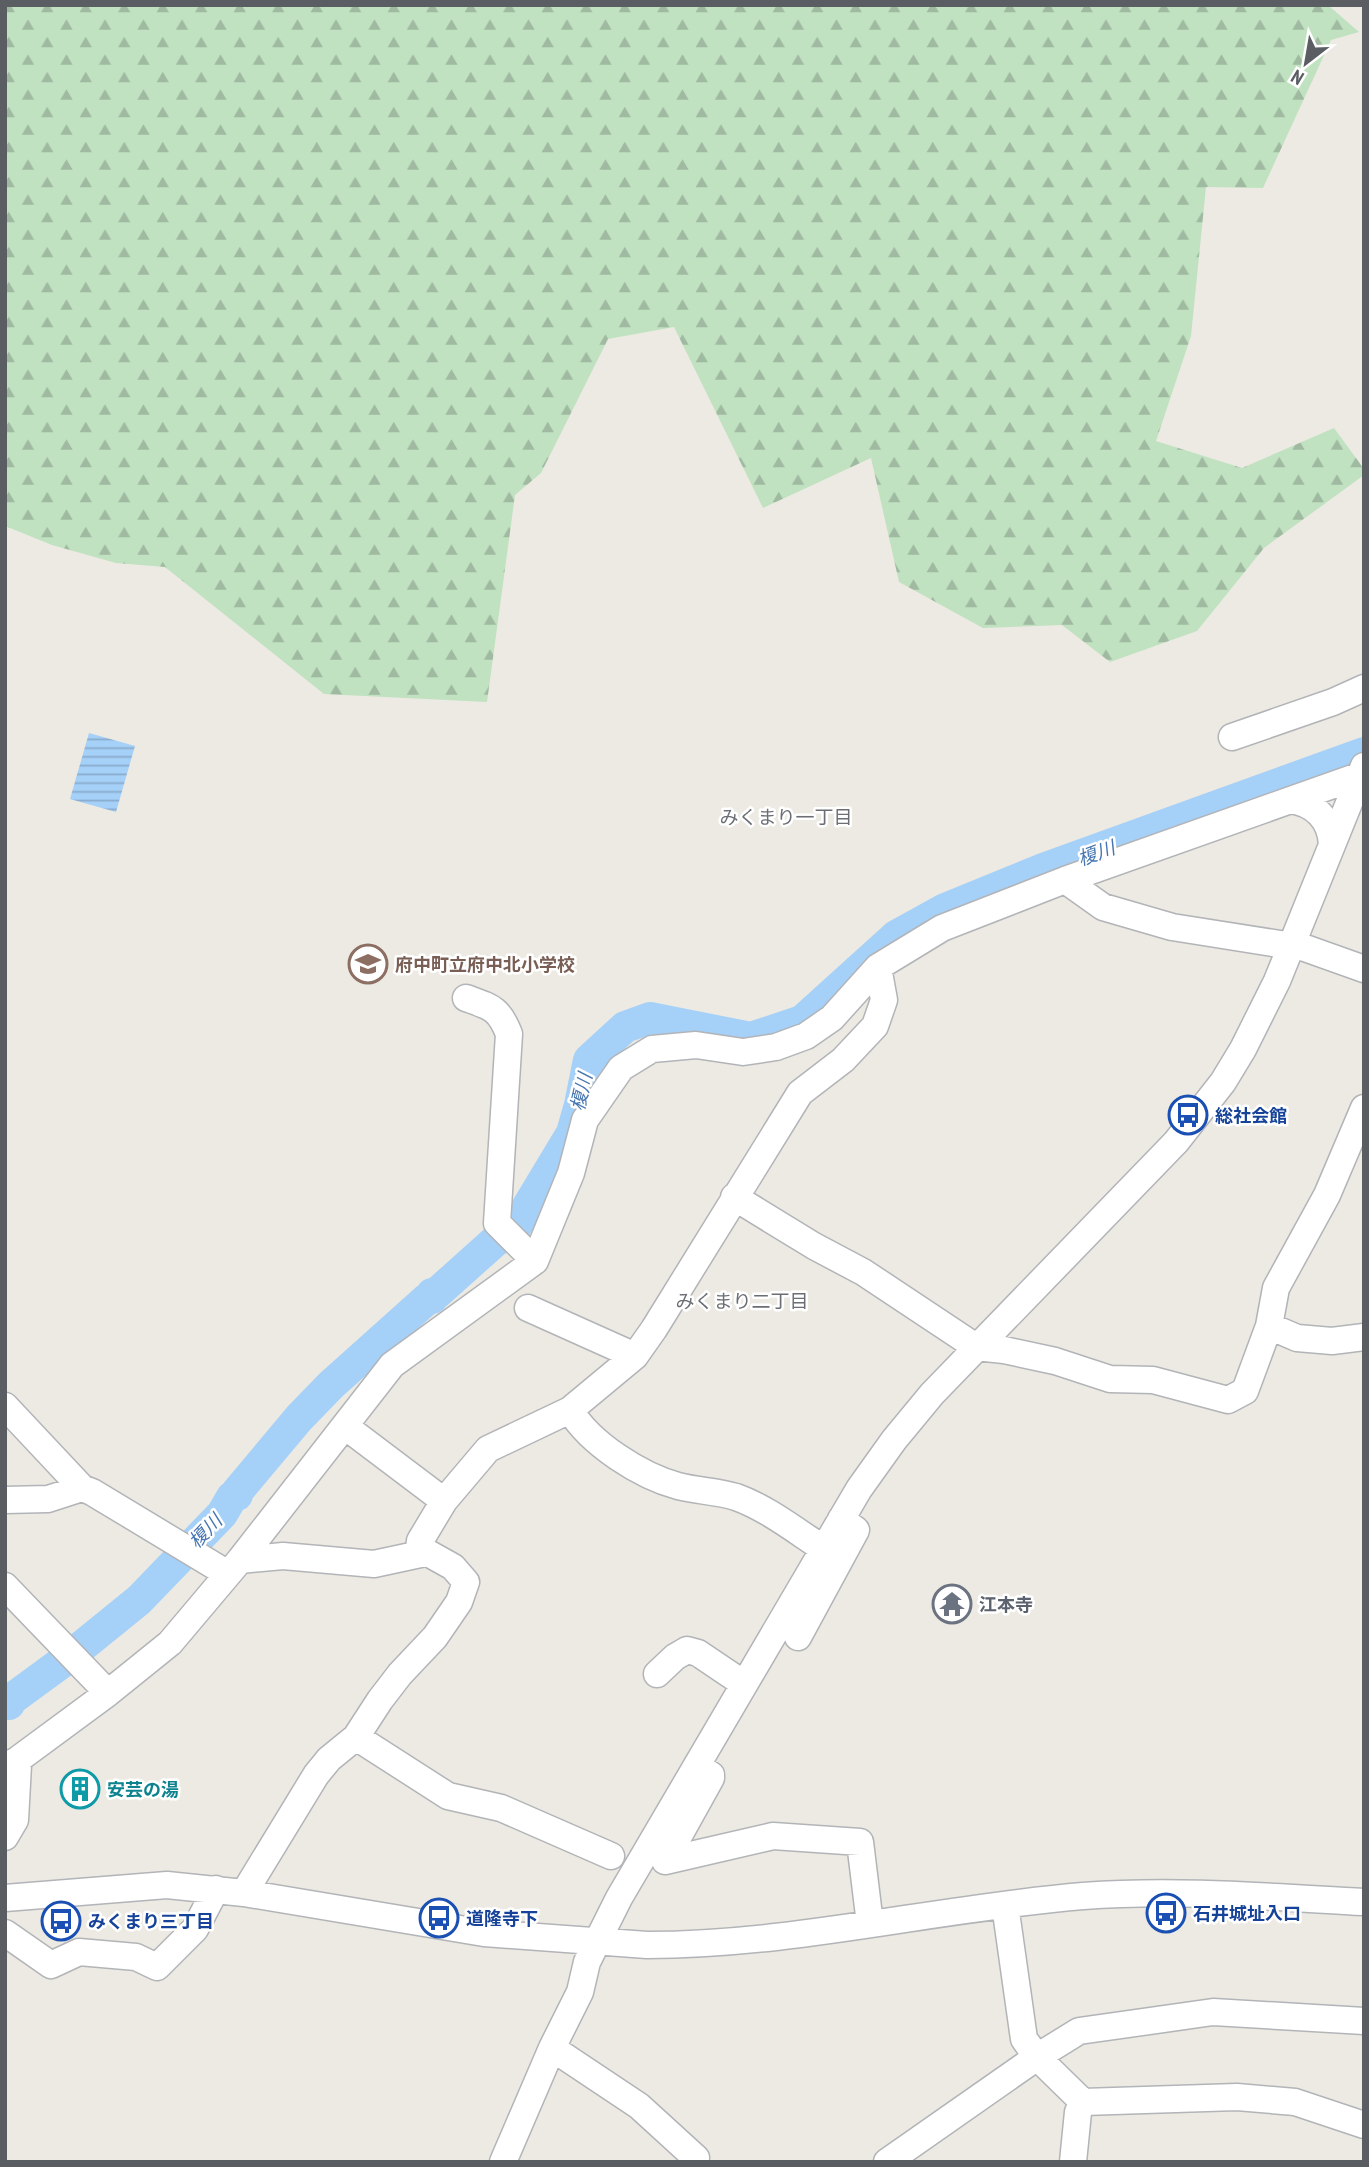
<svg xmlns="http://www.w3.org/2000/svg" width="1369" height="2167" font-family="'PT Sans Narrow','Noto Sans JP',sans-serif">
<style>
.forest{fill:url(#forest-firs)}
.water{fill:url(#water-rules)}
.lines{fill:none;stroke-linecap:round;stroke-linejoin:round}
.river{stroke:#a5d0f8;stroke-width:32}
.minor-casing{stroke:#b2b4b8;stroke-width:29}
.minor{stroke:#fff;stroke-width:26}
.labels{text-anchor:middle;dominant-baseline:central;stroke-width:5;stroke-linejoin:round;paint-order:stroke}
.education-label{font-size:18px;font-weight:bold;fill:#785e54;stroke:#fff;text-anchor:start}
.transit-label{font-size:18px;font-weight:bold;fill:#164399;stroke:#fff;text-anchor:start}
.worship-label{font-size:18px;font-weight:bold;fill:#5b616d;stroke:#fff;text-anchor:start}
.culture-label{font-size:18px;font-weight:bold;fill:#0d838f;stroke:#fff;text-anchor:start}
.neighbourhood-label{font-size:19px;fill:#6b6f74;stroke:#fff}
.water-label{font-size:19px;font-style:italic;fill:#4776b2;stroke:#fff}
</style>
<defs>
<pattern id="forest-firs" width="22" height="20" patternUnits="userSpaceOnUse" patternTransform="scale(1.75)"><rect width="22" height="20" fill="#c0e2c1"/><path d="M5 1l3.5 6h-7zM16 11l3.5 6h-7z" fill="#9fbaa0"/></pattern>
<pattern id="water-rules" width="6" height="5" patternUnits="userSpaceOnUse" patternTransform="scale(1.75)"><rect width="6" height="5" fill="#a5d0f8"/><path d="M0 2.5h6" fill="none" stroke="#89accc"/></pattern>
</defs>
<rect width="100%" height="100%" fill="#eceae2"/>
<path class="forest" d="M 5,5 L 1328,5 L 1359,32 L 1331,40 L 1263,188 L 1206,187 L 1191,336 L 1156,441 L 1242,468 L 1334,428 L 1364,469 L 1364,475 L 1264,548 L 1197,631 L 1110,662 L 1062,625 L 983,628 L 899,582 L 871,458 L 763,508 L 674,327 L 608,339 L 541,473 L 515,495 L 487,702 L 324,694 L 165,567 L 116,563 L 52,545 L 5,526 Z"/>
<path class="water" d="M 89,733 L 135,746 L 116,812 L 70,799 Z"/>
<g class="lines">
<path class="river" d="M 5,1704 L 9,1704 L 9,1701 L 65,1660 L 139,1600 L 222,1514 L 232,1497 L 237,1495 L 237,1492 L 299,1418 L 331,1385 L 427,1299 L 432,1298 L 432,1294 L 437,1293 L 494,1242 L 516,1226 L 572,1133 L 580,1105 L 589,1060 L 625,1027 L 650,1018 L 751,1038 L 802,1021 L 896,936 L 945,909 L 1043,869 L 1364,753"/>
<defs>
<path id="minor" d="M 1232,737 L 1333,702 L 1364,688
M 1290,800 C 1315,803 1331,820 1332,845
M 1065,880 L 1103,907 L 1172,927 L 1305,948 L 1364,969
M 466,998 C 491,1007 499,1008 509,1034 L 497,1223 L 535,1261
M 734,1197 L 814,1246 L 863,1272 L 976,1347 L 1004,1350 L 1055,1361 L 1110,1379 L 1153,1380 L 1228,1400 L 1245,1391 L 1269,1326 L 1276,1288 L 1327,1195 L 1364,1108
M 528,1308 L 635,1356
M 1269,1326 L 1297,1338 L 1332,1341 L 1364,1337
M 5,1406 L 82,1488 L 92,1492 L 228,1574
M 570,1410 C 590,1444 641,1476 678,1486 C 697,1491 717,1491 736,1497 C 767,1508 796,1531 824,1549
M 346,1427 L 444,1501
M 5,1500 L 48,1499 L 82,1488
M 240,1560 L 283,1556 L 374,1564 L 425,1553
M 5,1586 L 108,1693
M 798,1637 L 856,1530 L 841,1519
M 657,1674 L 675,1657 L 687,1650 L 698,1653 L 744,1684
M 356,1737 L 448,1796 L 501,1808 L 611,1856
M 5,1769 L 108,1693 L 170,1643 L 240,1560 L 392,1365 L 535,1261 L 571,1173 L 585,1120 L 621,1068 L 652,1049 L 696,1045 L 743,1052 L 776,1047 L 806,1036 L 832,1018 L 878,967 L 942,928 L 1065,880 L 1364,774
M 5,1837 L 15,1820 L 18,1765 L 15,1761
M 669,1860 L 671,1850 L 711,1778 L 711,1775 L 697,1766
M 665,1861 L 773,1836 L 860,1842 L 870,1924
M 244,1893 L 316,1775 L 329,1759 L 356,1737 L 380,1700 L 400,1674 L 435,1637 L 459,1602 L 466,1582 L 453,1567 L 419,1548 L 420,1541 L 444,1501 L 488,1449 L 570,1410 L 635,1356 L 654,1329 L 800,1093 L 843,1060 L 875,1026 L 884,1000 L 878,967
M 5,1898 L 167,1885 L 244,1893 L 484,1933 L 647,1945 C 794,1945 937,1908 1083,1896 C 1176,1889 1271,1897 1364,1902
M 1005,1905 L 1024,2039 L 1037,2057 L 1083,2102
M 5,1933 L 51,1965 L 79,1952 L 136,1957 L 157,1967 L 195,1929 L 216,1889
M 552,2048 L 639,2106 L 696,2158
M 503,2162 L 552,2048 L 580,1992 L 587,1962 L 619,1898 L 859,1489 L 894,1440 L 932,1394 L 1176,1142 L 1223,1082 L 1243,1049 L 1277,981 L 1364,766
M 887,2162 L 1037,2057 L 1079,2031 L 1213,2012 L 1364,2021
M 1073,2162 L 1078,2112 L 1083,2102 L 1237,2097 L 1295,2102 L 1364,2125"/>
</defs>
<use href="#minor" class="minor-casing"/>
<use href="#minor" class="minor"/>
</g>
<defs>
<symbol id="school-ring" viewBox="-11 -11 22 22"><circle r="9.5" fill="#fff" stroke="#8d6e63" stroke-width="1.5"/><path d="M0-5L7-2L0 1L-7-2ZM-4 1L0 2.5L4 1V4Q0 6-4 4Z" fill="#8d6e63"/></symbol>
<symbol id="bus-ring" viewBox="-11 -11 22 22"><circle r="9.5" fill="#fff" stroke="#1a4fb4" stroke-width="1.5"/><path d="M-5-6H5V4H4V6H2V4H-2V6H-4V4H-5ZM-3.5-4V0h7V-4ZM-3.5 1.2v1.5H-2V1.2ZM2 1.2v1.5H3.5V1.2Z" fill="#1a4fb4"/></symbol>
<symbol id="temple-ring" viewBox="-11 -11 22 22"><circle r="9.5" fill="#fff" stroke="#6b7280" stroke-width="1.5"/><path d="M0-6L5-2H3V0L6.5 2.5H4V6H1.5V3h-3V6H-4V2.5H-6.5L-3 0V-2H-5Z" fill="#6b7280"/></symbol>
<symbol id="building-ring" viewBox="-11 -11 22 22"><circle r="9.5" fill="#fff" stroke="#0f9aa8" stroke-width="1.5"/><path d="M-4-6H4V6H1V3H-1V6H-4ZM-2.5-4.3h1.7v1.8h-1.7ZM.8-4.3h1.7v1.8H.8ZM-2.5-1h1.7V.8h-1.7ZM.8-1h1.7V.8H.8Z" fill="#0f9aa8"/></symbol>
</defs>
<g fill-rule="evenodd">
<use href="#school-ring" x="346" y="942" width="44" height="44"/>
<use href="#bus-ring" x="1166" y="1093" width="44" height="44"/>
<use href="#temple-ring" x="930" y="1582" width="44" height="44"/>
<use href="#building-ring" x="58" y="1767" width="44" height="44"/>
<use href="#bus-ring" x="1144" y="1891" width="44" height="44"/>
<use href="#bus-ring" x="417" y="1896" width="44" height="44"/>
<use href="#bus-ring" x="39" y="1899" width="44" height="44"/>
</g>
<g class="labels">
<g class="education-label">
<text x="395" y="964">府中町立府中北小学校</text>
</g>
<g class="transit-label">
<text x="1215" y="1115">総社会館</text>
<text x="1193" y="1913">石井城址入口</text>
<text x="466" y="1918">道隆寺下</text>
<text x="88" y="1921">みくまり三丁目</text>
</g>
<g class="worship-label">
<text x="979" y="1604">江本寺</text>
</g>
<g class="culture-label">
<text x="107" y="1789">安芸の湯</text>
</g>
<g class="neighbourhood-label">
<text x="786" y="817">みくまり一丁目</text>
<text x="742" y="1301">みくまり二丁目</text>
</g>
<g class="water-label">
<text transform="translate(1096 853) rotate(-20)">榎川</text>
<text transform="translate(581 1092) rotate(-77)">榎川</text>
<text transform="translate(205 1531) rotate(-46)">榎川</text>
</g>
</g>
<rect width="1369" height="2167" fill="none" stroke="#5a5d62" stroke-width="14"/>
<g transform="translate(1306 63) rotate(211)" stroke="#ffffff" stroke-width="5" paint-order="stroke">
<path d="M0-5L12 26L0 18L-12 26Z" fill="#5a5d62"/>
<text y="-10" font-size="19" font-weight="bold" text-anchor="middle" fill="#5a5d62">N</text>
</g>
</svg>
